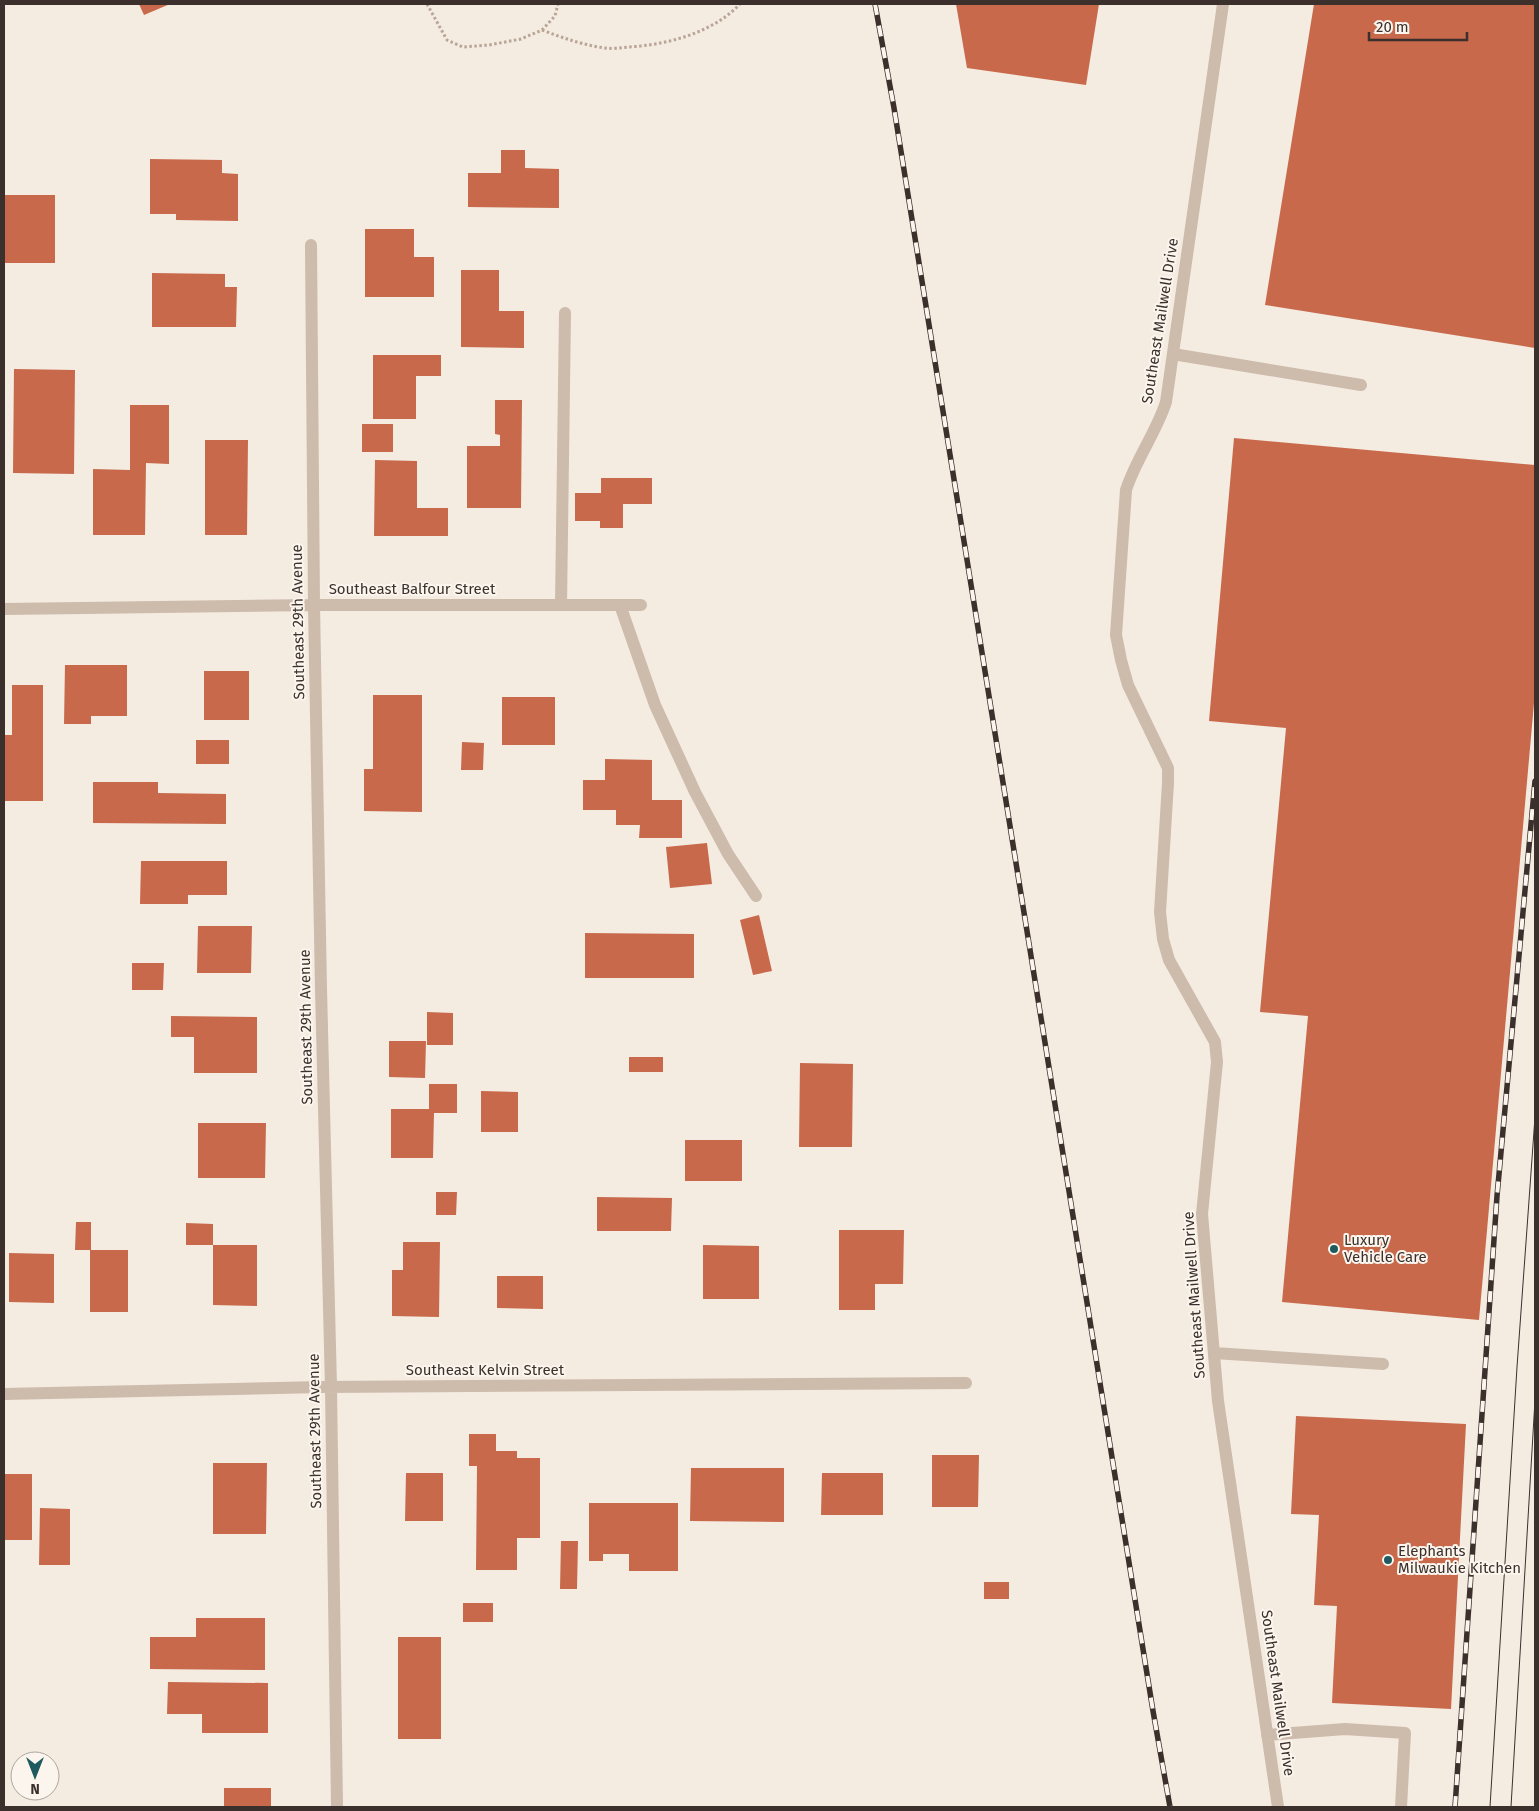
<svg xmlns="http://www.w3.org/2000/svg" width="1539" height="1811" font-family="'Fira Sans',sans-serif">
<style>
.building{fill:#c8694b}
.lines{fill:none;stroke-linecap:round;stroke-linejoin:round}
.path{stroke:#b9a596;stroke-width:3;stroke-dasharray:2.5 2.5;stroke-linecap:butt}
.minor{stroke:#cdbbac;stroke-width:12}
.tram{stroke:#3b302b;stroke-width:1}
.rail-casing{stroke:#3b302b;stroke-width:5.5}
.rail{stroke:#fbf5ee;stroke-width:4;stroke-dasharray:11;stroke-linecap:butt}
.poi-dot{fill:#1f5a5e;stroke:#fbf5ee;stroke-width:2}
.labels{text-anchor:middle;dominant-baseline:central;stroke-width:4;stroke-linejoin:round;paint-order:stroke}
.street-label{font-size:15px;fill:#3b302b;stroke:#fbf5ee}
.poi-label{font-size:15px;fill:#3b302b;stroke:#fbf5ee;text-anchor:start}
</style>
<rect width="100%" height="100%" fill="#f4ebe1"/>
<path class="building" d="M 139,4 L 170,4 L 144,15 Z
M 956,4 L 1099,4 L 1086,85 L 967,68 Z
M 1314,4 L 1535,4 L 1535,348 L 1265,305 Z
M 501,150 L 525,150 L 525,168 L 559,169 L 559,208 L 468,207 L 468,173 L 501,173 Z
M 150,159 L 222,160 L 222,173 L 238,174 L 238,221 L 176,220 L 176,214 L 150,214 Z
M 4,195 L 55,195 L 55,263 L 4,263 Z
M 365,229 L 414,229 L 414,257 L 434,257 L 434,297 L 365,297 Z
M 461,270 L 499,270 L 499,311 L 524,311 L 524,348 L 461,347 Z
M 152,273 L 225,274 L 225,287 L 237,287 L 236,327 L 152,327 Z
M 373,355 L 441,355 L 441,376 L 416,376 L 416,419 L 373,419 Z
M 14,369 L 75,370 L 74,474 L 13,473 Z
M 495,400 L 522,400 L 521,508 L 467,508 L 467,446 L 500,446 L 500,435 L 495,434 Z
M 130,405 L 169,405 L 169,464 L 146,463 L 145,535 L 93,535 L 93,469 L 130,470 Z
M 362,424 L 393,424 L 393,452 L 362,452 Z
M 1234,438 L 1535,465 L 1535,692 L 1479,1320 L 1282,1302 L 1308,1016 L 1260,1012 L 1286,728 L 1209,721 Z
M 205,440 L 248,440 L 247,535 L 205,535 Z
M 375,460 L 417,461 L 417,508 L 448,508 L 448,536 L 374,536 Z
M 601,478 L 652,478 L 652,504 L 623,504 L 623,528 L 600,528 L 600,521 L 575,521 L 575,493 L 601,493 Z
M 65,665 L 127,665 L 127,716 L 91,716 L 91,724 L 64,724 Z
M 204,671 L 249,671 L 249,720 L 204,720 Z
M 12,685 L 43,685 L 43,801 L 4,801 L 4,735 L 12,735 Z
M 373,695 L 422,695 L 422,812 L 364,811 L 364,769 L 373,769 Z
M 502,697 L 555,697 L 555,745 L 502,745 Z
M 196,740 L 229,740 L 229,764 L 196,764 Z
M 462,742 L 484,743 L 483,770 L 461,770 Z
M 605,759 L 652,760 L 652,800 L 682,800 L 682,838 L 639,838 L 640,825 L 616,825 L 616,810 L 583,810 L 583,780 L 605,780 Z
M 93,782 L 158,782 L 158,793 L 226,794 L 226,824 L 93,823 Z
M 707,843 L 712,884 L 670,888 L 666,847 Z
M 141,861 L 227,861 L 227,895 L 188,895 L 188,904 L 140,904 Z
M 759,915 L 772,971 L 753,975 L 740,920 Z
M 198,926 L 252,926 L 251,973 L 197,973 Z
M 585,933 L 694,934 L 694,978 L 585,978 Z
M 132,963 L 164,963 L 163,990 L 132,990 Z
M 427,1012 L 453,1013 L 453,1045 L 427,1045 Z
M 171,1016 L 257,1017 L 257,1073 L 194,1073 L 194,1037 L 171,1037 Z
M 389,1041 L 426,1041 L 425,1078 L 389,1077 Z
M 629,1057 L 663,1057 L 663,1072 L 629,1072 Z
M 800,1063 L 853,1064 L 852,1147 L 799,1147 Z
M 429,1084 L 457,1084 L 457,1113 L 434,1113 L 433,1158 L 391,1158 L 391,1109 L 429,1109 Z
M 481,1091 L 518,1092 L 518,1132 L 481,1132 Z
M 198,1123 L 266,1123 L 265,1178 L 198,1178 Z
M 685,1140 L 742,1140 L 742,1181 L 685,1181 Z
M 436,1192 L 457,1192 L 456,1215 L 436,1215 Z
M 597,1197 L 672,1198 L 671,1231 L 597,1231 Z
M 76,1222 L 91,1222 L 91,1250 L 75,1250 Z
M 186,1223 L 213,1224 L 213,1245 L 186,1245 Z
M 839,1230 L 904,1230 L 903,1284 L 875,1284 L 875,1310 L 839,1310 Z
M 403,1242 L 440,1242 L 439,1317 L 392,1316 L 392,1270 L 403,1270 Z
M 213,1245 L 257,1245 L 257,1306 L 213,1305 Z
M 703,1245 L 759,1246 L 759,1299 L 703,1299 Z
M 90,1250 L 128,1250 L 128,1312 L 90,1312 Z
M 9,1253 L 54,1254 L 54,1303 L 9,1302 Z
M 497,1276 L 543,1276 L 543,1309 L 497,1308 Z
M 1296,1416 L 1466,1424 L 1451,1709 L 1332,1703 L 1337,1606 L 1314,1605 L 1319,1515 L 1291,1514 Z
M 469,1434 L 496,1434 L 496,1451 L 517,1451 L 517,1458 L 540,1458 L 540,1538 L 517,1538 L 517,1570 L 476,1570 L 477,1466 L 469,1466 Z
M 932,1455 L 979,1455 L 978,1507 L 932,1507 Z
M 213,1463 L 267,1463 L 266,1534 L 213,1534 Z
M 691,1468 L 784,1468 L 784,1522 L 690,1521 Z
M 406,1473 L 443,1473 L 443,1521 L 405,1521 Z
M 822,1473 L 883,1473 L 883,1515 L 821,1515 Z
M 4,1474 L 32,1474 L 32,1540 L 4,1540 Z
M 589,1503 L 678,1503 L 678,1571 L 629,1571 L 629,1554 L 603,1554 L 603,1561 L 589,1561 Z
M 40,1508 L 70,1509 L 70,1565 L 39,1565 Z
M 561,1541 L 578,1541 L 577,1589 L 560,1589 Z
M 984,1582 L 1009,1582 L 1009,1599 L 984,1599 Z
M 463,1603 L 493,1603 L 493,1622 L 463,1622 Z
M 196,1618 L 265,1618 L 265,1670 L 150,1669 L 150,1637 L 196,1637 Z
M 398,1637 L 441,1637 L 441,1739 L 398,1739 Z
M 168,1682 L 268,1683 L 268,1733 L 202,1733 L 202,1714 L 167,1714 Z
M 224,1788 L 271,1788 L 271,1807 L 224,1807 Z"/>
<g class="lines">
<path class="path" d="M 427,4 L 447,40 L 463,47 L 489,45 L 521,39 L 542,30 L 555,16 L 558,4
M 542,30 C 563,38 583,45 605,48 C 612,49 620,48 628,47 C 666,45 713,33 740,4"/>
<path class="minor" d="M 1223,4 L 1166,402 C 1156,433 1136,459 1126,490 L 1116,635 L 1121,660 L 1128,685 L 1168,768 L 1168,783 L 1160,912 L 1163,939 L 1169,960 L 1215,1042 L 1217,1062 L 1202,1214 L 1218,1401 L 1278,1807
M 311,245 L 314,605 L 321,989 L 331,1387 L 337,1807
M 1173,354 L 1361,385
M 561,605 L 565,313
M 620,605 L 655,705 L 695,792 L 728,854 L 756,896
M 4,609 L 314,605 L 641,605
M 1214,1353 L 1383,1364
M 4,1394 L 322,1387 L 966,1383
M 1267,1735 L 1345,1729 L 1405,1733 L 1401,1807"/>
<path class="tram" d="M 1490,1807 L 1517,1367 L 1535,1117
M 1511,1807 L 1535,1400"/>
<defs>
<path id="rail" d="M 875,4 L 894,108 L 1153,1711 L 1170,1807
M 1455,1807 L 1497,1196 L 1535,781"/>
</defs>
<use href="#rail" class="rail-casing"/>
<use href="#rail" class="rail"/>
</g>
<g class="poi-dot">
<circle cx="1334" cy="1249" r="5"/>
<circle cx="1388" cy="1560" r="5"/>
</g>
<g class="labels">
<g class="street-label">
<text transform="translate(1160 321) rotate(-81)">Southeast Mailwell Drive</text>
<text x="412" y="589">Southeast Balfour Street</text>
<text transform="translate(298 622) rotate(-91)">Southeast 29th Avenue</text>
<text transform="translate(306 1027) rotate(-91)">Southeast 29th Avenue</text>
<text transform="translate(1194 1295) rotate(-94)">Southeast Mailwell Drive</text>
<text x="485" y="1370">Southeast Kelvin Street</text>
<text transform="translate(315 1431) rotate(-91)">Southeast 29th Avenue</text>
<text transform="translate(1278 1693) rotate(82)">Southeast Mailwell Drive</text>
</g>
<g class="poi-label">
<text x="1344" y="1240">Luxury<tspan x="1344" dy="17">Vehicle Care</tspan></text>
<text x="1398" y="1551">Elephants<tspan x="1398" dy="17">Milwaukie Kitchen</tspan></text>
</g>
</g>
<rect width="1539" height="1811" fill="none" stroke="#3b302b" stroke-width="10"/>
<g transform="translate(35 1776) rotate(180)"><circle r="24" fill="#fbf5ee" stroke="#aea6a0"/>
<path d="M0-4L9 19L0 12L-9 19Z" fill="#1f5a5e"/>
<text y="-8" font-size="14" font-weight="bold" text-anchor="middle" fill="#3b302b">N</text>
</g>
<path d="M1369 32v8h98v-8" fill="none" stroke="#3b302b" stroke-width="2.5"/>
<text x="1376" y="32" font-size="15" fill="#3b302b" stroke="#fbf5ee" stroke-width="4" paint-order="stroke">20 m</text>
</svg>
